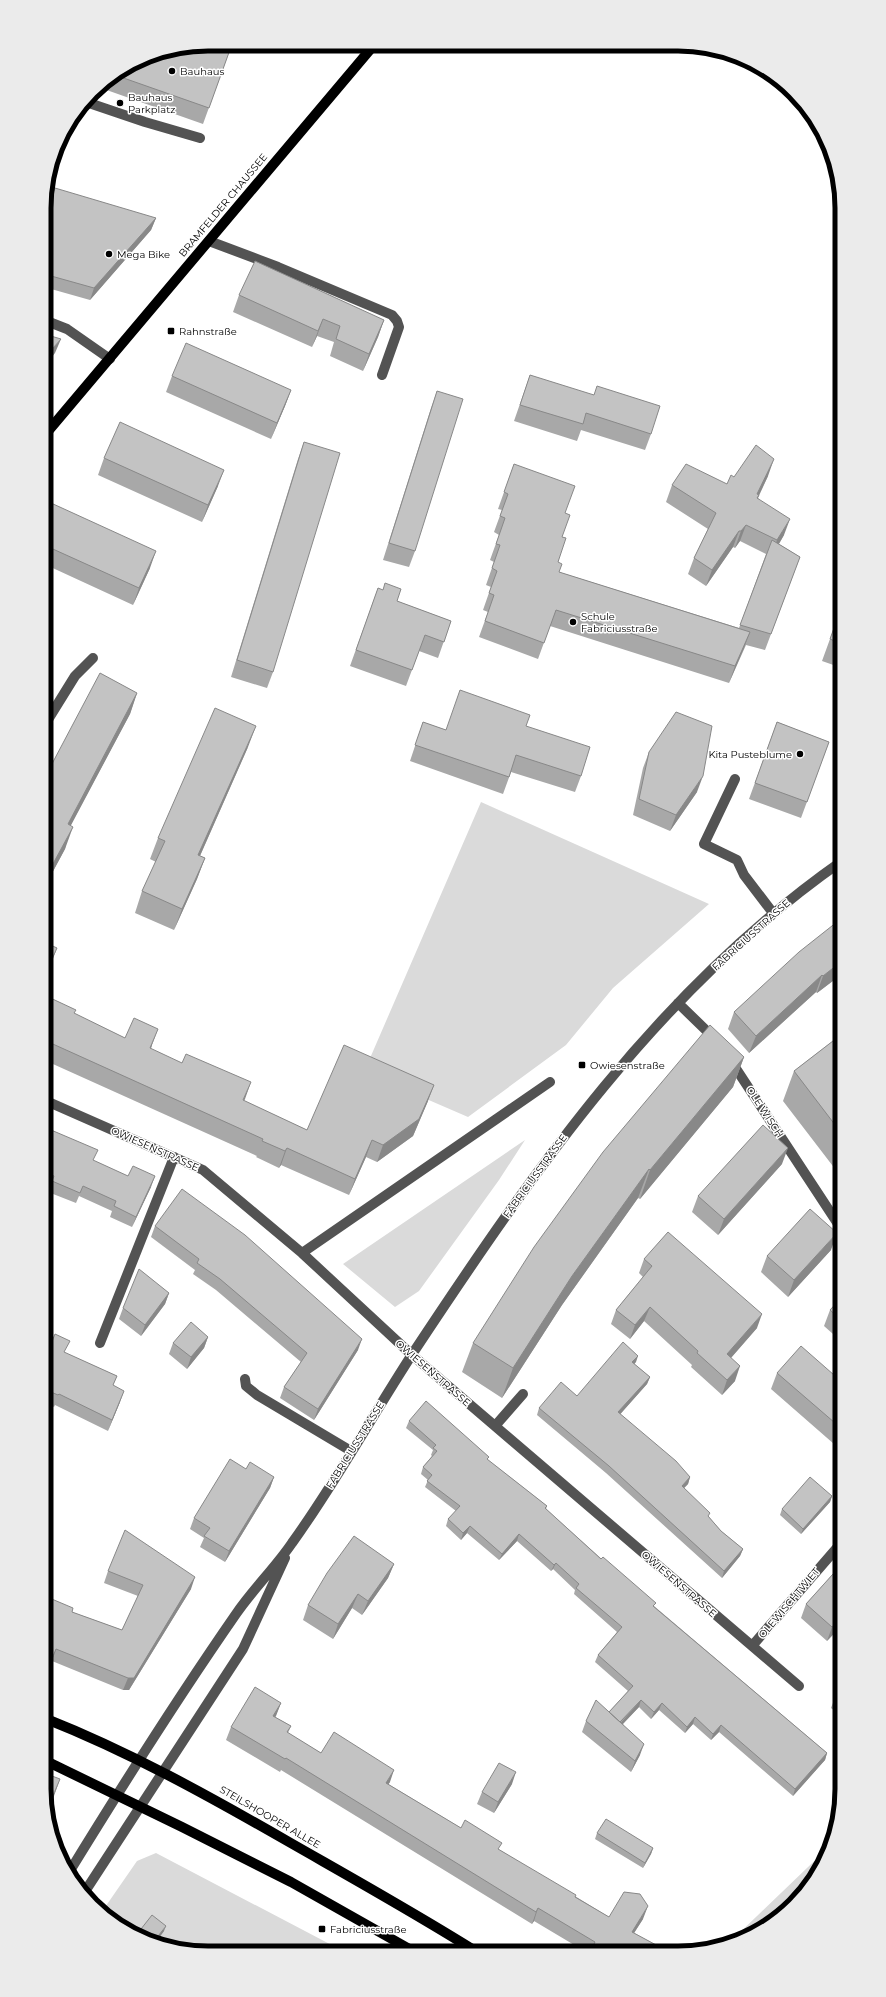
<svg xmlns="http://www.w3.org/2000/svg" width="886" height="1997" font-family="Montserrat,sans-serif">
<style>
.green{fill:#dadada}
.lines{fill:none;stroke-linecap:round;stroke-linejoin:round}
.minor{stroke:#535353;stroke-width:10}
.major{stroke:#000;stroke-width:10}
.wall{fill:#a8a8a8}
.shaded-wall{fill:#888}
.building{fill:#c3c3c3;stroke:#888}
.poi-dot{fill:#000;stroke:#fff;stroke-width:1.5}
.labels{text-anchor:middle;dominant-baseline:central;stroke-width:3;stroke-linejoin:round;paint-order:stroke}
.poi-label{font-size:10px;fill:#000;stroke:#fff;text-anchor:start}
.street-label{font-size:10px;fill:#000;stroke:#fff}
.rim{fill:none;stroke:#000;stroke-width:5}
</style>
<rect width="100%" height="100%" fill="#fff"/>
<path class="green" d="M 481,802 L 709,904 L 613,988 L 566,1045 L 468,1117 L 364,1072 Z
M 525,1140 L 499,1180 L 419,1291 L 395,1307 L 343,1264 Z
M 833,1843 L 808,1889 L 769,1926 L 728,1944 Z
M 156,1853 L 343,1951 L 176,1950 L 136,1936 L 101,1913 L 137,1861 Z"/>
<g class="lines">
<path class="minor" d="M 86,102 L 145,122 L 200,138
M 209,241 L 278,267 L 392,315 L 397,321 L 399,327 L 382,375
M 44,320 L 67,329 L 110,359
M 44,726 L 75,676 L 93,658
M 735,779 L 704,844 L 737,860 L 744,875 L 773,913
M 678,1003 L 714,1038
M 731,1061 L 842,1230
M 44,1100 L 203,1170 L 302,1253 L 412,1355 L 799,1686
M 302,1253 L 550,1082
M 100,1343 L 174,1157
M 245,1379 L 246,1386 L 257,1395 L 351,1451
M 495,1426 L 523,1394
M 752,1646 L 842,1542
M 68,1874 C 122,1786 177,1699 236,1614 C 253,1589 275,1568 292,1543 C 336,1482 372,1416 413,1353 C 534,1170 659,989 842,861
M 84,1893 L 243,1649 L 285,1558"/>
<path class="major" d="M 44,436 L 374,45
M 44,1718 C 130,1752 209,1796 289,1842 C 352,1878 415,1913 477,1952
M 44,1760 L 182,1827 L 291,1882 L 413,1951"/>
</g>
<path class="wall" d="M 232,44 L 203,124 L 98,87 L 100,85 L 145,56 Z
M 44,214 L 156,218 L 151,230 L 90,300 L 44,287 Z
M 239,295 L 384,320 L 378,337 L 363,371 L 330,356 L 334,342 L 317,336 L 312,347 L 233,312 Z
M 530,375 L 651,434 L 645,450 L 581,430 L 577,441 L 514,421 Z
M 172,376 L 291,390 L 285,406 L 271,439 L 166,392 Z
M 437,391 L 415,551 L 409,567 L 383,560 L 431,408 Z
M 304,442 L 273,672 L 267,688 L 231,677 L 298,459 Z
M 104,458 L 218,486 L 202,522 L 98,475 Z
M 514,464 L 565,513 L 558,562 L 559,572 L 739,628 L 766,554 L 740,541 L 735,548 L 733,547 L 706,586 L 688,574 L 694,558 L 708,529 L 666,502 L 672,485 L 727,484 L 734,477 L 768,476 L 758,498 L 784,535 L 779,544 L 800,557 L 765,650 L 746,645 L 729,683 L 550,626 L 538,659 L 479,637 L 488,612 L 483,610 L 491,587 L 486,585 L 494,562 L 490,560 L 499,535 L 494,532 L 502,510 L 498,509 Z
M 44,517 L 150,568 L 133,605 L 44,564 Z
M 378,588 L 397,601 L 451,621 L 438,658 L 419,651 L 406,686 L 350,666 Z
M 842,606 L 842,668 L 822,661 Z
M 137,693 L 130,714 L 70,826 L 65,849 L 44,888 L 44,779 Z
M 423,722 L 446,730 L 526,726 L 581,776 L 575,792 L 511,772 L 503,794 L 410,761 Z
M 777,722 L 829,742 L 801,818 L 749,799 Z
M 248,747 L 200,856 L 205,858 L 197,879 L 174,930 L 135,913 L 142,891 L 156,862 L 150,859 L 158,838 Z
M 649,752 L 697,792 L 670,831 L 633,815 L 643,768 Z
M 842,918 L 842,974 L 817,993 L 816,992 L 749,1053 L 728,1029 L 734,1012 Z
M 44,995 L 75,1014 L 125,1038 L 152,1045 L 151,1049 L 244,1101 L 307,1130 L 428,1101 L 413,1136 L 377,1162 L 366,1157 L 349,1195 L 281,1165 L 279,1168 L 256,1157 L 257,1156 L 44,1060 Z
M 842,1034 L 842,1178 L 783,1101 L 794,1071 Z
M 744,1057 L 733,1087 L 640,1199 L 638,1198 L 562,1305 L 502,1398 L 462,1372 L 473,1343 Z
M 44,1127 L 94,1161 L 151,1187 L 132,1227 L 110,1217 L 112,1211 L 79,1196 L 76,1203 L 48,1192 L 50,1186 L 44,1183 Z
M 782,1164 L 718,1235 L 692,1212 L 698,1196 Z
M 155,1226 L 358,1350 L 314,1420 L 280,1398 L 284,1387 L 301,1362 L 216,1290 L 193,1274 L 195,1270 L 151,1237 Z
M 831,1250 L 788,1297 L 761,1272 L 767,1256 Z
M 644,1259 L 757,1328 L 731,1358 L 735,1381 L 722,1395 L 691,1367 L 692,1365 L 644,1321 L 630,1339 L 611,1324 L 616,1310 L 643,1277 L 639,1273 Z
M 169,1293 L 165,1304 L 141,1336 L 119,1319 L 123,1308 Z
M 842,1297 L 842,1342 L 824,1326 L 830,1310 Z
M 208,1337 L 204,1348 L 187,1369 L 169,1354 L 173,1343 Z
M 44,1341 L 65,1353 L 117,1376 L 113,1385 L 120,1402 L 108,1431 L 55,1405 L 54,1407 L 44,1402 Z
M 636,1362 L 634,1364 L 650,1377 L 647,1384 L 620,1414 L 690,1477 L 688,1484 L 684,1488 L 721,1531 L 743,1549 L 740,1556 L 722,1578 L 606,1473 L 537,1415 L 539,1408 L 577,1396 Z
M 777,1373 L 842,1382 L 842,1451 L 771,1389 Z
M 409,1421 L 488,1460 L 547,1506 L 546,1509 L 654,1606 L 827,1753 L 825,1760 L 793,1796 L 719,1732 L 711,1740 L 693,1724 L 685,1733 L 659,1710 L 651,1719 L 639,1707 L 623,1724 L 640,1755 L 631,1772 L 582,1732 L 586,1721 L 609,1712 L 628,1691 L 595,1662 L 598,1655 L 617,1632 L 574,1594 L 575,1590 L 553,1569 L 551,1571 L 517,1541 L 499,1560 L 467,1533 L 461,1540 L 446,1526 L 448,1519 L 456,1511 L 425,1487 L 428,1480 L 421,1474 L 423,1467 L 432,1456 L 431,1455 L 433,1450 L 406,1428 Z
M 246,1469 L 274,1477 L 270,1488 L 225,1562 L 200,1547 L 204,1538 L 190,1529 L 194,1518 Z
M 832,1496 L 830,1502 L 801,1534 L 780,1515 L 782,1509 Z
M 394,1564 L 388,1578 L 362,1615 L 352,1608 L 333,1639 L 303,1620 L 308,1605 Z
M 842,1564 L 842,1625 L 827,1641 L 801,1618 L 806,1604 Z
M 108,1571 L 191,1589 L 129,1690 L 123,1690 L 52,1661 L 47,1673 L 44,1672 L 44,1605 L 72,1612 L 122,1630 L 138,1596 L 104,1583 Z
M 842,1691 L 842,1717 L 831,1708 L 834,1700 Z
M 281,1703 L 275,1717 L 291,1726 L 288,1733 L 321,1753 L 390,1782 L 388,1784 L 461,1828 L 500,1850 L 609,1917 L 643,1919 L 634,1933 L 671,1953 L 586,1952 L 534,1921 L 532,1924 L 281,1770 L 280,1772 L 226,1740 L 231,1727 Z
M 512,1784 L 494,1813 L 477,1804 L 482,1792 Z
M 597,1833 L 653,1848 L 651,1854 L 643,1868 L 595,1839 Z
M 141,1929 L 164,1931 L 155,1943 L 144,1939 L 139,1935 Z"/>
<path class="shaded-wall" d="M 156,218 L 151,230 L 90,300 L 94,288 Z
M 323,319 L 317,336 L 312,347 L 318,331 Z
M 384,320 L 378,337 L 363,371 L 369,354 Z
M 61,339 L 55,353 L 48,362 L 44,371 L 44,359 L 45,357 Z
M 291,390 L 285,406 L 271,439 L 277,423 Z
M 774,459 L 768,476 L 758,497 L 759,495 L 753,511 L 757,494 Z
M 224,470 L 218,486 L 202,522 L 208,505 Z
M 790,519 L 784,535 L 771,557 L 777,540 Z
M 746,525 L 740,541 L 735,548 L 741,531 Z
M 739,531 L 733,547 L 706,586 L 712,570 Z
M 156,551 L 150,568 L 133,605 L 139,588 Z
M 750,632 L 744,648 L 729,683 L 735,666 Z
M 137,693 L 130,714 L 60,846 L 68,824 Z
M 256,726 L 248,747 L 191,876 L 198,855 Z
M 703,776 L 697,792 L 670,831 L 676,815 Z
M 73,827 L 65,849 L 44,888 L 44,884 L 48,873 Z
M 205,858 L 197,879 L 174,930 L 182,909 Z
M 57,948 L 51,964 L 44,979 L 44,976 Z
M 842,961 L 842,974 L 817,993 L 823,976 Z
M 822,975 L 816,992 L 749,1053 L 756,1036 Z
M 158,1029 L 152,1045 L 144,1065 L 150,1048 Z
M 744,1057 L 733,1087 L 640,1199 L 650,1170 Z
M 251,1082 L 245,1099 L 237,1117 L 243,1100 Z
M 434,1085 L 428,1101 L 413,1136 L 377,1162 L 383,1145 Z
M 372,1140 L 366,1157 L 349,1195 L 355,1179 Z
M 287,1148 L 281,1165 L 279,1168 L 285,1151 Z
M 788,1148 L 782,1164 L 718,1235 L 724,1219 Z
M 649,1169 L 638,1198 L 562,1305 L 502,1398 L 513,1368 L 572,1276 Z
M 155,1176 L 151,1187 L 132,1227 L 136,1217 Z
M 837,1233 L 831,1250 L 788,1297 L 794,1280 Z
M 169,1293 L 165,1304 L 141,1336 L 145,1325 Z
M 650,1307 L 644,1321 L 630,1339 L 635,1325 Z
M 762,1314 L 757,1328 L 722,1368 L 727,1354 Z
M 208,1337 L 204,1348 L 187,1369 L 191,1357 Z
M 362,1339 L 358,1350 L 314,1420 L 318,1409 Z
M 638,1356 L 636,1362 L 630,1369 L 632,1362 Z
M 740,1366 L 735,1381 L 722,1395 L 727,1380 Z
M 650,1377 L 647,1384 L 616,1419 L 618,1412 Z
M 124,1391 L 120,1402 L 108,1431 L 112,1420 Z
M 274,1477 L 270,1488 L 225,1562 L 229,1551 Z
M 690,1477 L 688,1484 L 679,1493 L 682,1486 Z
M 832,1496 L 830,1502 L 801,1534 L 803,1529 Z
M 470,1526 L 467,1533 L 461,1540 L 463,1533 Z
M 519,1534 L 517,1541 L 499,1560 L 502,1554 Z
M 743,1549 L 740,1556 L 722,1578 L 724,1571 Z
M 556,1563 L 553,1569 L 551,1571 L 554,1565 Z
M 394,1564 L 388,1578 L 362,1615 L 368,1601 Z
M 195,1577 L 191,1589 L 129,1690 L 123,1690 L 128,1678 Z
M 358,1594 L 352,1608 L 333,1639 L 338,1624 Z
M 842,1616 L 842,1625 L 827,1641 L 832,1627 Z
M 56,1649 L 52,1661 L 47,1673 L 51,1661 Z
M 641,1700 L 639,1707 L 615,1732 L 618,1726 Z
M 281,1703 L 276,1716 L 268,1728 L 273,1716 Z
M 662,1703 L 659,1710 L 651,1719 L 654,1712 Z
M 695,1717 L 693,1724 L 685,1733 L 687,1727 Z
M 721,1725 L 719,1732 L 711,1740 L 713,1734 Z
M 644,1744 L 640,1755 L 631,1772 L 635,1761 Z
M 827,1753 L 825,1760 L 793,1796 L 795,1789 Z
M 394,1770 L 390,1782 L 381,1795 L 386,1783 Z
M 516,1772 L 512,1784 L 494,1813 L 498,1802 Z
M 60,1779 L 54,1796 L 47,1812 L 47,1810 Z
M 653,1848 L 651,1854 L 643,1868 L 645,1863 Z
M 648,1906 L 643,1919 L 627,1944 L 632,1932 Z
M 538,1908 L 534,1921 L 532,1924 L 536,1912 Z
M 166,1926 L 164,1931 L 155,1943 L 154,1943 L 155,1940 Z"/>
<path class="building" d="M 208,44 L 232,44 L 209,108 L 115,75 L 145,56 Z
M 55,188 L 156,218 L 94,288 L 44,274 L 44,214 Z
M 255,261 L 384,320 L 369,354 L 336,339 L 340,326 L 323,319 L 318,331 L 239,295 Z
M 44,334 L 61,339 L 45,357 L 49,360 L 44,365 Z
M 186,343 L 291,390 L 277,423 L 172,376 Z
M 530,375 L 594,395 L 597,386 L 660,406 L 651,434 L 586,413 L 583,424 L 520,405 Z
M 437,391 L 463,399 L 415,551 L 389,543 Z
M 120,422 L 224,470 L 208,505 L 104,458 Z
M 304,442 L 340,453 L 273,672 L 237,660 Z
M 756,445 L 774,459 L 757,494 L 759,495 L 757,498 L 790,519 L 777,540 L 746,525 L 741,531 L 739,531 L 712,570 L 694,558 L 716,513 L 672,485 L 686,464 L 727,484 L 731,475 L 734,477 Z
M 514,464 L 575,486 L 565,513 L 570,515 L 562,537 L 566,538 L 558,562 L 562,564 L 559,572 L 750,632 L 735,666 L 556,610 L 544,643 L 485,621 L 494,595 L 489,593 L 497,571 L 492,568 L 500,545 L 496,544 L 505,518 L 500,516 L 508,494 L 504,492 Z
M 51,503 L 156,551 L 139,588 L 44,545 L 44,517 Z
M 772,540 L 800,557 L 771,634 L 740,625 Z
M 385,583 L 401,589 L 397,601 L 451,621 L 444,642 L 425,635 L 412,670 L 356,650 L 378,588 L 383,590 Z
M 842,606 L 842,644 L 830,639 Z
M 100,673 L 137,693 L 68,824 L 73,827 L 48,873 L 44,871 L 44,779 Z
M 460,690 L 530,715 L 526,726 L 590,747 L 581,776 L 516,755 L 509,777 L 415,745 L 423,722 L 446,730 Z
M 215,708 L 256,726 L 198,855 L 205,858 L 182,909 L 142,891 L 165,841 L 158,838 Z
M 676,712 L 712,726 L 703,776 L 676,815 L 639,799 L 649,752 Z
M 777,722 L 829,742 L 807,802 L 755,783 Z
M 842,918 L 842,961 L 823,976 L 822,975 L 756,1036 L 734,1012 L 799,952 Z
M 44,942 L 57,948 L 44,976 Z
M 44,995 L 76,1010 L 74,1013 L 125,1038 L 134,1018 L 158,1029 L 150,1048 L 182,1063 L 186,1054 L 251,1082 L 243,1100 L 307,1130 L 344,1045 L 434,1085 L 419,1119 L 383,1145 L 372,1140 L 355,1179 L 287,1148 L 285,1151 L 262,1141 L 263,1139 L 44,1040 Z
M 710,1025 L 744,1057 L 650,1170 L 649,1169 L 572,1276 L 513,1368 L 473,1343 L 534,1247 L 603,1152 Z
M 842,1034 L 842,1134 L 794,1071 Z
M 763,1125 L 788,1148 L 724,1219 L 698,1196 Z
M 44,1127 L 98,1150 L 93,1160 L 128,1176 L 133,1166 L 155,1176 L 136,1217 L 114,1206 L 116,1201 L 83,1186 L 80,1193 L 52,1181 L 54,1176 L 44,1171 Z
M 182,1189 L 245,1235 L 362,1339 L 318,1409 L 284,1387 L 307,1353 L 220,1279 L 197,1263 L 199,1259 L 155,1226 Z
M 810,1209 L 837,1233 L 794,1280 L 767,1256 Z
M 668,1232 L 762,1314 L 727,1354 L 740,1366 L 727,1380 L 697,1353 L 698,1351 L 650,1307 L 635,1325 L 616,1310 L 652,1266 L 644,1259 Z
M 139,1269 L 169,1293 L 145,1325 L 123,1308 Z
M 842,1297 L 842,1321 L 830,1310 Z
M 191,1322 L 208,1337 L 191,1357 L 173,1343 Z
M 55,1334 L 70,1341 L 64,1352 L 117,1376 L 113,1385 L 124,1391 L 112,1420 L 59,1394 L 58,1395 L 44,1389 L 44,1341 L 51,1344 Z
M 623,1342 L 638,1356 L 632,1362 L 650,1377 L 618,1412 L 676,1461 L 690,1477 L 682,1486 L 710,1513 L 708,1516 L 721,1531 L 743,1549 L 724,1571 L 609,1466 L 539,1408 L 561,1382 L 577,1396 Z
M 801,1346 L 842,1382 L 842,1429 L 777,1373 Z
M 426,1401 L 489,1457 L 487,1459 L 547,1506 L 545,1508 L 601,1559 L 603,1557 L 656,1603 L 653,1606 L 827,1753 L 795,1789 L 721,1725 L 713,1734 L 695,1717 L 687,1727 L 662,1703 L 654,1712 L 641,1700 L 620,1722 L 609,1712 L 633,1686 L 598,1655 L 622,1627 L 576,1588 L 579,1584 L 556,1563 L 554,1565 L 519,1534 L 502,1554 L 470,1526 L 463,1533 L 448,1519 L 460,1506 L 427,1481 L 432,1475 L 423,1467 L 437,1451 L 433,1448 L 436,1445 L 409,1421 Z
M 230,1459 L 246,1469 L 250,1462 L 274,1477 L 229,1551 L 204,1536 L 210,1528 L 194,1518 Z
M 810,1477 L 832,1496 L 803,1529 L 782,1509 Z
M 125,1530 L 195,1577 L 134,1678 L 128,1678 L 56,1649 L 51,1661 L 44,1658 L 44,1605 L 47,1597 L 73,1608 L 72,1612 L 122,1630 L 143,1585 L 108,1571 Z
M 354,1536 L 394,1564 L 368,1601 L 358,1594 L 338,1624 L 308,1605 L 327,1573 Z
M 842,1564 L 842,1616 L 832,1627 L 806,1604 Z
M 255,1687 L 281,1703 L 273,1716 L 291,1726 L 287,1732 L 321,1753 L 334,1732 L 394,1770 L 386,1783 L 461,1828 L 465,1820 L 502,1843 L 498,1849 L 576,1895 L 575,1897 L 609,1917 L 624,1892 L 640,1894 L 648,1906 L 632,1932 L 671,1953 L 603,1953 L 604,1950 L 594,1944 L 595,1942 L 538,1908 L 536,1912 L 286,1758 L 285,1759 L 231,1727 Z
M 842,1691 L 842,1707 L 834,1700 Z
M 596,1700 L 644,1744 L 635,1761 L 586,1721 Z
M 499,1763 L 516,1772 L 498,1802 L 482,1792 Z
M 44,1773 L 60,1779 L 47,1810 L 44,1789 Z
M 606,1819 L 653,1848 L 645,1863 L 597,1833 Z
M 152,1915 L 166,1926 L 155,1940 L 141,1929 Z"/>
<g class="poi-dot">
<circle cx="172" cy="71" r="4"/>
<circle cx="120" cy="103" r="4"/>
<circle cx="109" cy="254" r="4"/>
<rect x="167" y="327" width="8" height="8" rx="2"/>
<circle cx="573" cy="622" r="4"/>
<circle cx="800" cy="754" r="4"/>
<rect x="578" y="1061" width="8" height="8" rx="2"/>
<rect x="318" y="1925" width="8" height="8" rx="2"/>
</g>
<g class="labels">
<g class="poi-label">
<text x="180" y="71">Bauhaus</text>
<text x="128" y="97">Bauhaus<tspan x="128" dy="12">Parkplatz</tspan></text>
<text x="117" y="254">Mega Bike</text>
<text x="179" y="331">Rahnstraße</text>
<text x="581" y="616">Schule<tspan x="581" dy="12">Fabriciusstraße</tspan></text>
<text x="792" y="754" text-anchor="end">Kita Pusteblume</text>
<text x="590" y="1065">Owiesenstraße</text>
<text x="330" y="1929">Fabriciusstraße</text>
</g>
<g class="street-label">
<text transform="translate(223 205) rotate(-50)">BRAMFELDER CHAUSSEE</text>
<text transform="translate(751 935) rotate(-42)">FABRICIUSSTRASSE</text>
<text transform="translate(765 1112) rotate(57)">OLE WISCH</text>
<text transform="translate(155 1149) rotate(24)">OWIESENSTRASSE</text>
<text transform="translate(535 1176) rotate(-54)">FABRICIUSSTRASSE</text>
<text transform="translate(433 1373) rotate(41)">OWIESENSTRASSE</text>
<text transform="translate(355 1445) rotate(-58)">FABRICIUSSTRASSE</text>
<text transform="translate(679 1584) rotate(41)">OWIESENSTRASSE</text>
<text transform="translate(789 1603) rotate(-50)">OLEWISCHTWIET</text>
<text transform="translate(270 1817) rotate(30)">STEILSHOOPER ALLEE</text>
</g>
</g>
<path d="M0 0H886V1997H0ZM208 51H678A157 157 0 0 1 835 208V1789A157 157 0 0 1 678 1946H208A157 157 0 0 1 51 1789V208A157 157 0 0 1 208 51Z" fill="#ebebeb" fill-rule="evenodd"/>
<path class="rim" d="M208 51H678A157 157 0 0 1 835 208V1789A157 157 0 0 1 678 1946H208A157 157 0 0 1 51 1789V208A157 157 0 0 1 208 51Z"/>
</svg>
